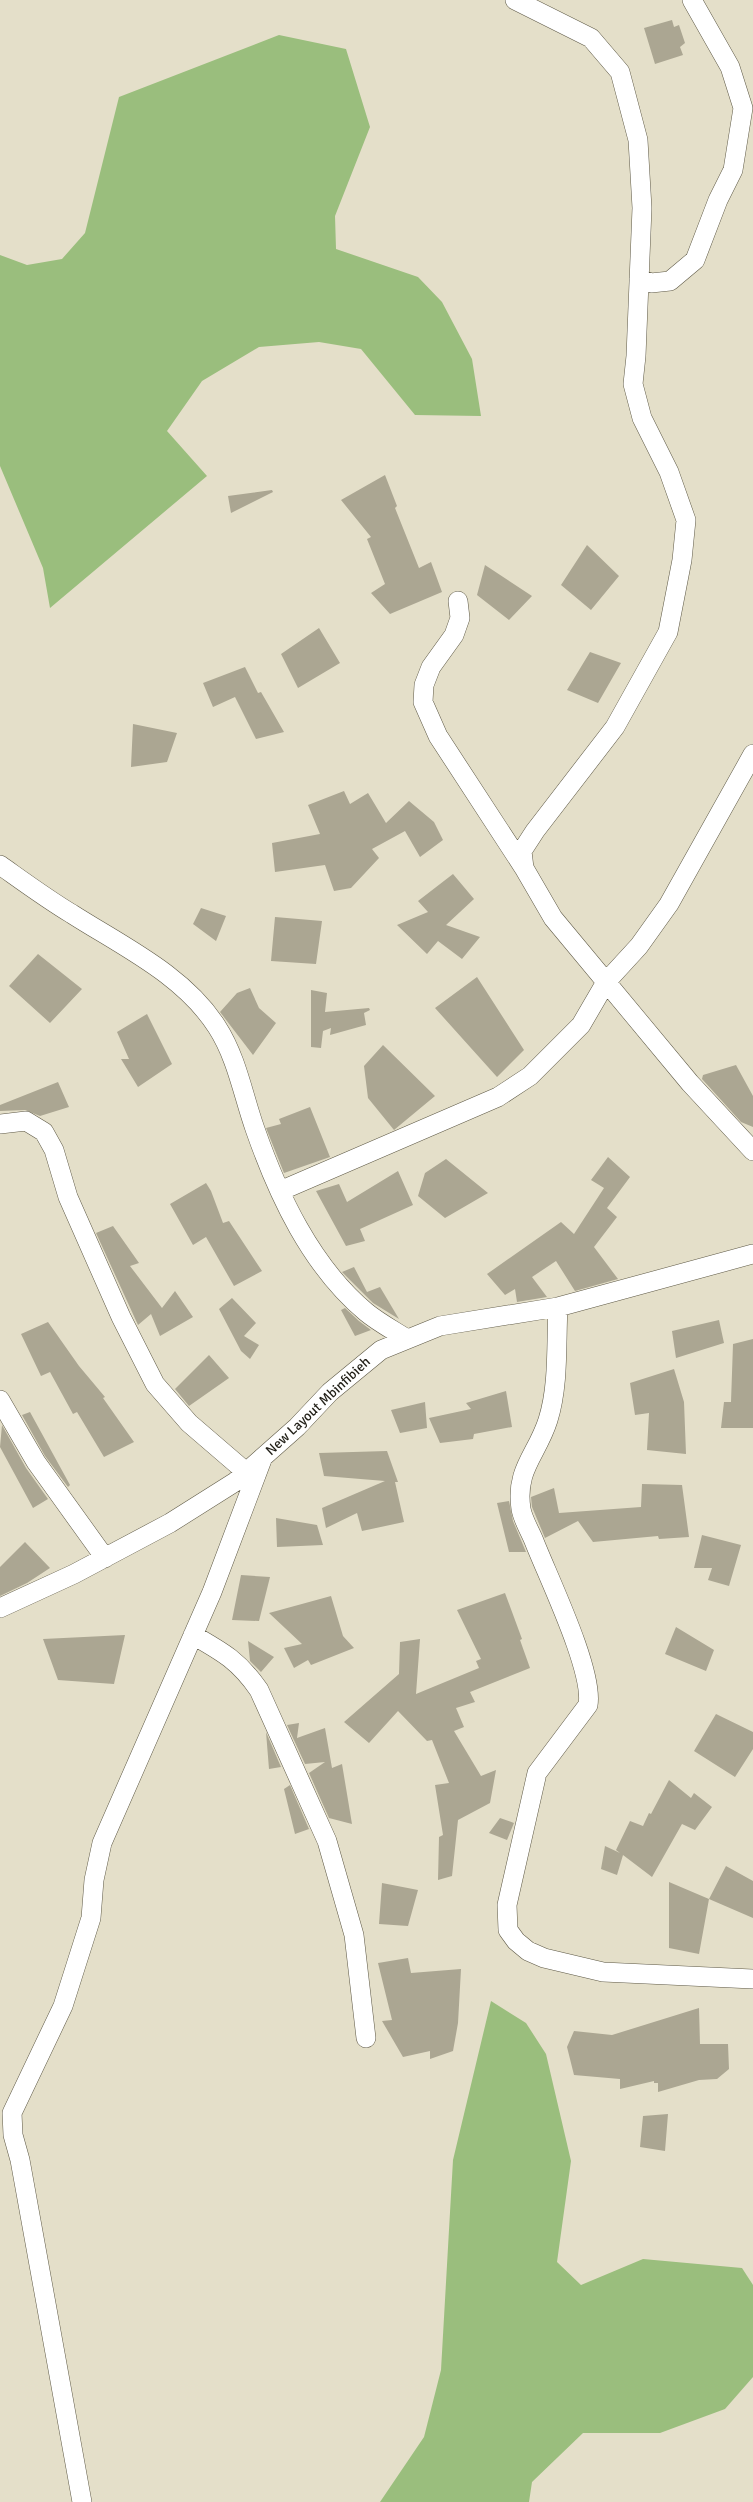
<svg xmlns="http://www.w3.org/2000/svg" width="753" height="2502" font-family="Signika,sans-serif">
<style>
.forest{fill:#9abe7d}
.building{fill:#aba692}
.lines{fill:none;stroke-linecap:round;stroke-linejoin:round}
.minor-casing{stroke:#5e5946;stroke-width:20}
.minor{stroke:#fff;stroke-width:19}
.labels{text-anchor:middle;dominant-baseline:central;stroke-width:5;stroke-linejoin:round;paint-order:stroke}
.street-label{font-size:14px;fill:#211f17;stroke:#fff}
</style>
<rect width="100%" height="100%" fill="#e4dfc9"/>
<path class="forest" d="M 279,35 L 346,49 L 370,127 L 335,216 L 336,249 L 418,277 L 442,302 L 472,359 L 481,416 L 415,415 L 361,349 L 319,342 L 259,347 L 202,381 L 167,431 L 207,476 L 50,608 L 43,568 L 0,466 L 0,255 L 27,265 L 62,259 L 85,233 L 119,97 Z
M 491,2001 L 526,2023 L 546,2054 L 571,2161 L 557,2262 L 581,2285 L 643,2259 L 742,2268 L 753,2285 L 753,2377 L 725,2409 L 660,2433 L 583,2433 L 532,2482 L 529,2502 L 380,2502 L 424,2437 L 441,2370 L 453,2160 Z"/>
<path class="building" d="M 672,20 L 674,27 L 679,25 L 685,43 L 680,47 L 683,55 L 655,64 L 644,28 Z
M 385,475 L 397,506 L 395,508 L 419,568 L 431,562 L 442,592 L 390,614 L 371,593 L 385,584 L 367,539 L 371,537 L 341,500 Z
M 272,490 L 273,492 L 231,513 L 228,496 Z
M 587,545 L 619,576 L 591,610 L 561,585 Z
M 485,565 L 532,596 L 509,620 L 477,595 Z
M 319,628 L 340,663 L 298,688 L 281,654 Z
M 590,652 L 621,663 L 598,703 L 567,690 Z
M 245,667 L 258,693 L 261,692 L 284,732 L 256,739 L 235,697 L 213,707 L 203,683 Z
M 133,724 L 177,733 L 167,762 L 131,767 Z
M 344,791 L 350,804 L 368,793 L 386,823 L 409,801 L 434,822 L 443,840 L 420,857 L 405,831 L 372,849 L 379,858 L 351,888 L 334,891 L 325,865 L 275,872 L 272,843 L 320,834 L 308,805 Z
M 453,874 L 474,899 L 446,925 L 480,937 L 462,959 L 438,941 L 427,954 L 397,925 L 428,912 L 418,901 Z
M 201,908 L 226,916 L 216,941 L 193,924 Z
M 275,917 L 322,921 L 316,964 L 271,961 Z
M 38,954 L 82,989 L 50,1023 L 9,986 Z
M 477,977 L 524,1050 L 497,1077 L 435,1008 Z
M 250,988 L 259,1008 L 276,1023 L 253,1055 L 220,1012 L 237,993 Z
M 311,990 L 327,993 L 325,1012 L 369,1008 L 370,1010 L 364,1013 L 366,1025 L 330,1035 L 331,1028 L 323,1031 L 321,1048 L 311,1047 Z
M 147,1014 L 172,1064 L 138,1087 L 121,1059 L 129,1059 L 117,1032 Z
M 383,1045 L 435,1096 L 394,1130 L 368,1098 L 364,1066 Z
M 736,1065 L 753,1096 L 753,1127 L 741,1122 L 702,1079 L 703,1075 Z
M 58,1082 L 69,1107 L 40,1116 L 25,1110 L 0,1111 L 0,1105 Z
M 310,1107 L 330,1157 L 284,1173 L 266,1128 L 281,1124 L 279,1119 Z
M 608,1157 L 630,1177 L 607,1208 L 617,1217 L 594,1247 L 618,1279 L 575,1291 L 556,1261 L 532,1277 L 547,1297 L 517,1302 L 515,1289 L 505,1295 L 487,1274 L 561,1222 L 574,1234 L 604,1188 L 591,1180 Z
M 446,1159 L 488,1193 L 445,1218 L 418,1196 L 425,1173 Z
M 398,1171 L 413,1205 L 360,1229 L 365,1241 L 346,1246 L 316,1191 L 339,1184 L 347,1202 Z
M 206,1183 L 211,1191 L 223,1223 L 229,1221 L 262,1271 L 234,1286 L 206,1237 L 193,1245 L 170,1204 Z
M 113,1226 L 139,1263 L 130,1266 L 162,1308 L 175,1291 L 193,1317 L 160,1336 L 151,1314 L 138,1325 L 96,1233 Z
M 354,1267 L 367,1292 L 380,1287 L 399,1319 L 373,1303 L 342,1272 Z
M 232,1298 L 256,1323 L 244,1336 L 259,1345 L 250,1359 L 241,1351 L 219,1309 Z
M 345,1308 L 359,1321 L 371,1330 L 355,1336 L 341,1310 Z
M 719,1320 L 724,1343 L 676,1358 L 672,1331 Z
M 48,1322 L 79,1366 L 105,1397 L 103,1398 L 134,1442 L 104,1457 L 77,1412 L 73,1414 L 50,1372 L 41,1376 L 21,1334 Z
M 753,1339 L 753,1428 L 721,1428 L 724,1402 L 731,1402 L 733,1344 Z
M 209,1355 L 229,1378 L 189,1406 L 175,1389 Z
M 674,1369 L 684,1402 L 686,1454 L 647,1450 L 649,1413 L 635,1415 L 630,1383 Z
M 506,1391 L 512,1427 L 474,1434 L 473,1439 L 440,1443 L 429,1418 L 471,1409 L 466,1403 Z
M 425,1402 L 427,1428 L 400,1433 L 391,1410 Z
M 30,1412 L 70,1485 L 68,1487 L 45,1456 L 22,1415 Z
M 2,1425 L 26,1468 L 48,1499 L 33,1508 L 0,1447 Z
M 387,1451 L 398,1482 L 395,1482 L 404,1522 L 362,1531 L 357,1513 L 326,1528 L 322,1508 L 385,1481 L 324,1476 L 319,1453 Z
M 642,1484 L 682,1485 L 689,1537 L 659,1539 L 658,1536 L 593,1542 L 578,1521 L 545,1538 L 532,1507 L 531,1497 L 554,1488 L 559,1513 L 641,1507 Z
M 509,1501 L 513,1521 L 526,1552 L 509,1552 L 497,1503 Z
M 276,1518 L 317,1525 L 323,1545 L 277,1547 Z
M 702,1535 L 741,1545 L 729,1586 L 708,1580 L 712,1568 L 694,1568 Z
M 25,1542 L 50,1568 L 27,1583 L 0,1596 L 0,1567 Z
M 241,1575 L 270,1577 L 259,1621 L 232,1620 Z
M 505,1593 L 522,1639 L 520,1640 L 530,1668 L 470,1692 L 475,1702 L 456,1708 L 464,1727 L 454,1731 L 481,1776 L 496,1770 L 490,1803 L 458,1820 L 452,1876 L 438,1880 L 439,1837 L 443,1835 L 435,1785 L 449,1783 L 432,1740 L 427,1741 L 398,1711 L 369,1743 L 344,1722 L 399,1674 L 400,1642 L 420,1639 L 416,1694 L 479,1668 L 476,1661 L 481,1659 L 457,1610 Z
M 331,1596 L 343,1636 L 354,1648 L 311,1665 L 308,1660 L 294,1668 L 284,1648 L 302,1644 L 269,1613 Z
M 676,1627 L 714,1650 L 706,1671 L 665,1654 Z
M 125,1635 L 114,1684 L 58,1680 L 43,1639 Z
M 248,1641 L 274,1657 L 261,1672 L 250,1661 Z
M 716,1714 L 753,1732 L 753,1749 L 735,1777 L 694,1751 Z
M 299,1723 L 297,1738 L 325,1728 L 332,1768 L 342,1764 L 352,1824 L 329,1818 L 309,1773 L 325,1762 L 305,1764 L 287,1725 Z
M 266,1732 L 281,1767 L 269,1769 Z
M 669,1780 L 691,1798 L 694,1793 L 712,1807 L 695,1830 L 682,1824 L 652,1877 L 623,1855 L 617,1875 L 601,1869 L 605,1846 L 620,1853 L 616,1850 L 630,1821 L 643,1826 L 649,1813 L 651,1814 Z
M 290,1785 L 309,1829 L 295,1834 L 284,1789 Z
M 500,1818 L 514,1823 L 507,1840 L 489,1833 Z
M 726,1866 L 753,1881 L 753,1918 L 709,1899 Z
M 669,1882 L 709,1899 L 699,1954 L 669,1948 Z
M 382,1883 L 418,1890 L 408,1926 L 379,1924 Z
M 408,1958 L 411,1973 L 461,1969 L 458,2023 L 453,2051 L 430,2059 L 430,2051 L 403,2057 L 382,2021 L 392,2020 L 378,1963 Z
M 699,2008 L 700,2044 L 728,2044 L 729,2069 L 717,2079 L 699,2080 L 658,2092 L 658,2083 L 654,2083 L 654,2081 L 620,2089 L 620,2079 L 574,2075 L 567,2047 L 574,2031 L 612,2035 Z
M 668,2114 L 665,2151 L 640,2147 L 643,2116 Z"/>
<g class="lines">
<defs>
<path id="minor" d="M 515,0 L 591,38 L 620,72 L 638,140 L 642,208 L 636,356 L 633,384 L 642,418 L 669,472 L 686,520 L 682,560 L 668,632 L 615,727 L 535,831 L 522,851 L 524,868
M 639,279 L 651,283 L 670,281 L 695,260 L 718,200 L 733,170 L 743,108 L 730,67 L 692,0
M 458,601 L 460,618 L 454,635 L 431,667 L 424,685 L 423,702 L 438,736 L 524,868 L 553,918 L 690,1083 L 753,1151
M 0,865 C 24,882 47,899 72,914 C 122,946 184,975 217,1027 C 237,1058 243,1095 255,1129 C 278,1195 311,1266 366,1312 C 378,1322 393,1330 407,1339
M 0,1124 L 26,1121 L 44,1132 L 54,1150 L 68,1197 L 121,1317 L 155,1384 L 189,1423 L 246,1472
M 280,1191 L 498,1097 L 530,1076 L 581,1025 L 606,982 L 639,946 L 669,904 L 753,754
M 558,1307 C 556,1344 559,1385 548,1420 C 537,1455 515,1469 521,1509 C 523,1520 530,1531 534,1541 C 548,1577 594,1671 588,1705 L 537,1773 L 507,1905 L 508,1930 L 516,1941 L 528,1951 L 544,1958 L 603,1972 L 753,1979
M 0,1400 L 36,1462 L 105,1558
M 0,1608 L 74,1574 L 170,1523 L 235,1482 L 297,1427 L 330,1392 L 381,1350 L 440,1326 L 558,1307 L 753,1254
M 193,1635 C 223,1652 239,1661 259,1690 L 327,1841 L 354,1935 L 366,2038
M 82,2502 L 20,2160 L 13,2135 L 12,2113 L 63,2006 L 91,1918 L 94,1880 L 102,1843 L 212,1592 L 263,1457"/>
</defs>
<use href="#minor" class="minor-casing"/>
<use href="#minor" class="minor"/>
</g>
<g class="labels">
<g class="street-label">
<text transform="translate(318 1406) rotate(-43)">New Layout Mbinfibieh</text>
</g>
</g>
</svg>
